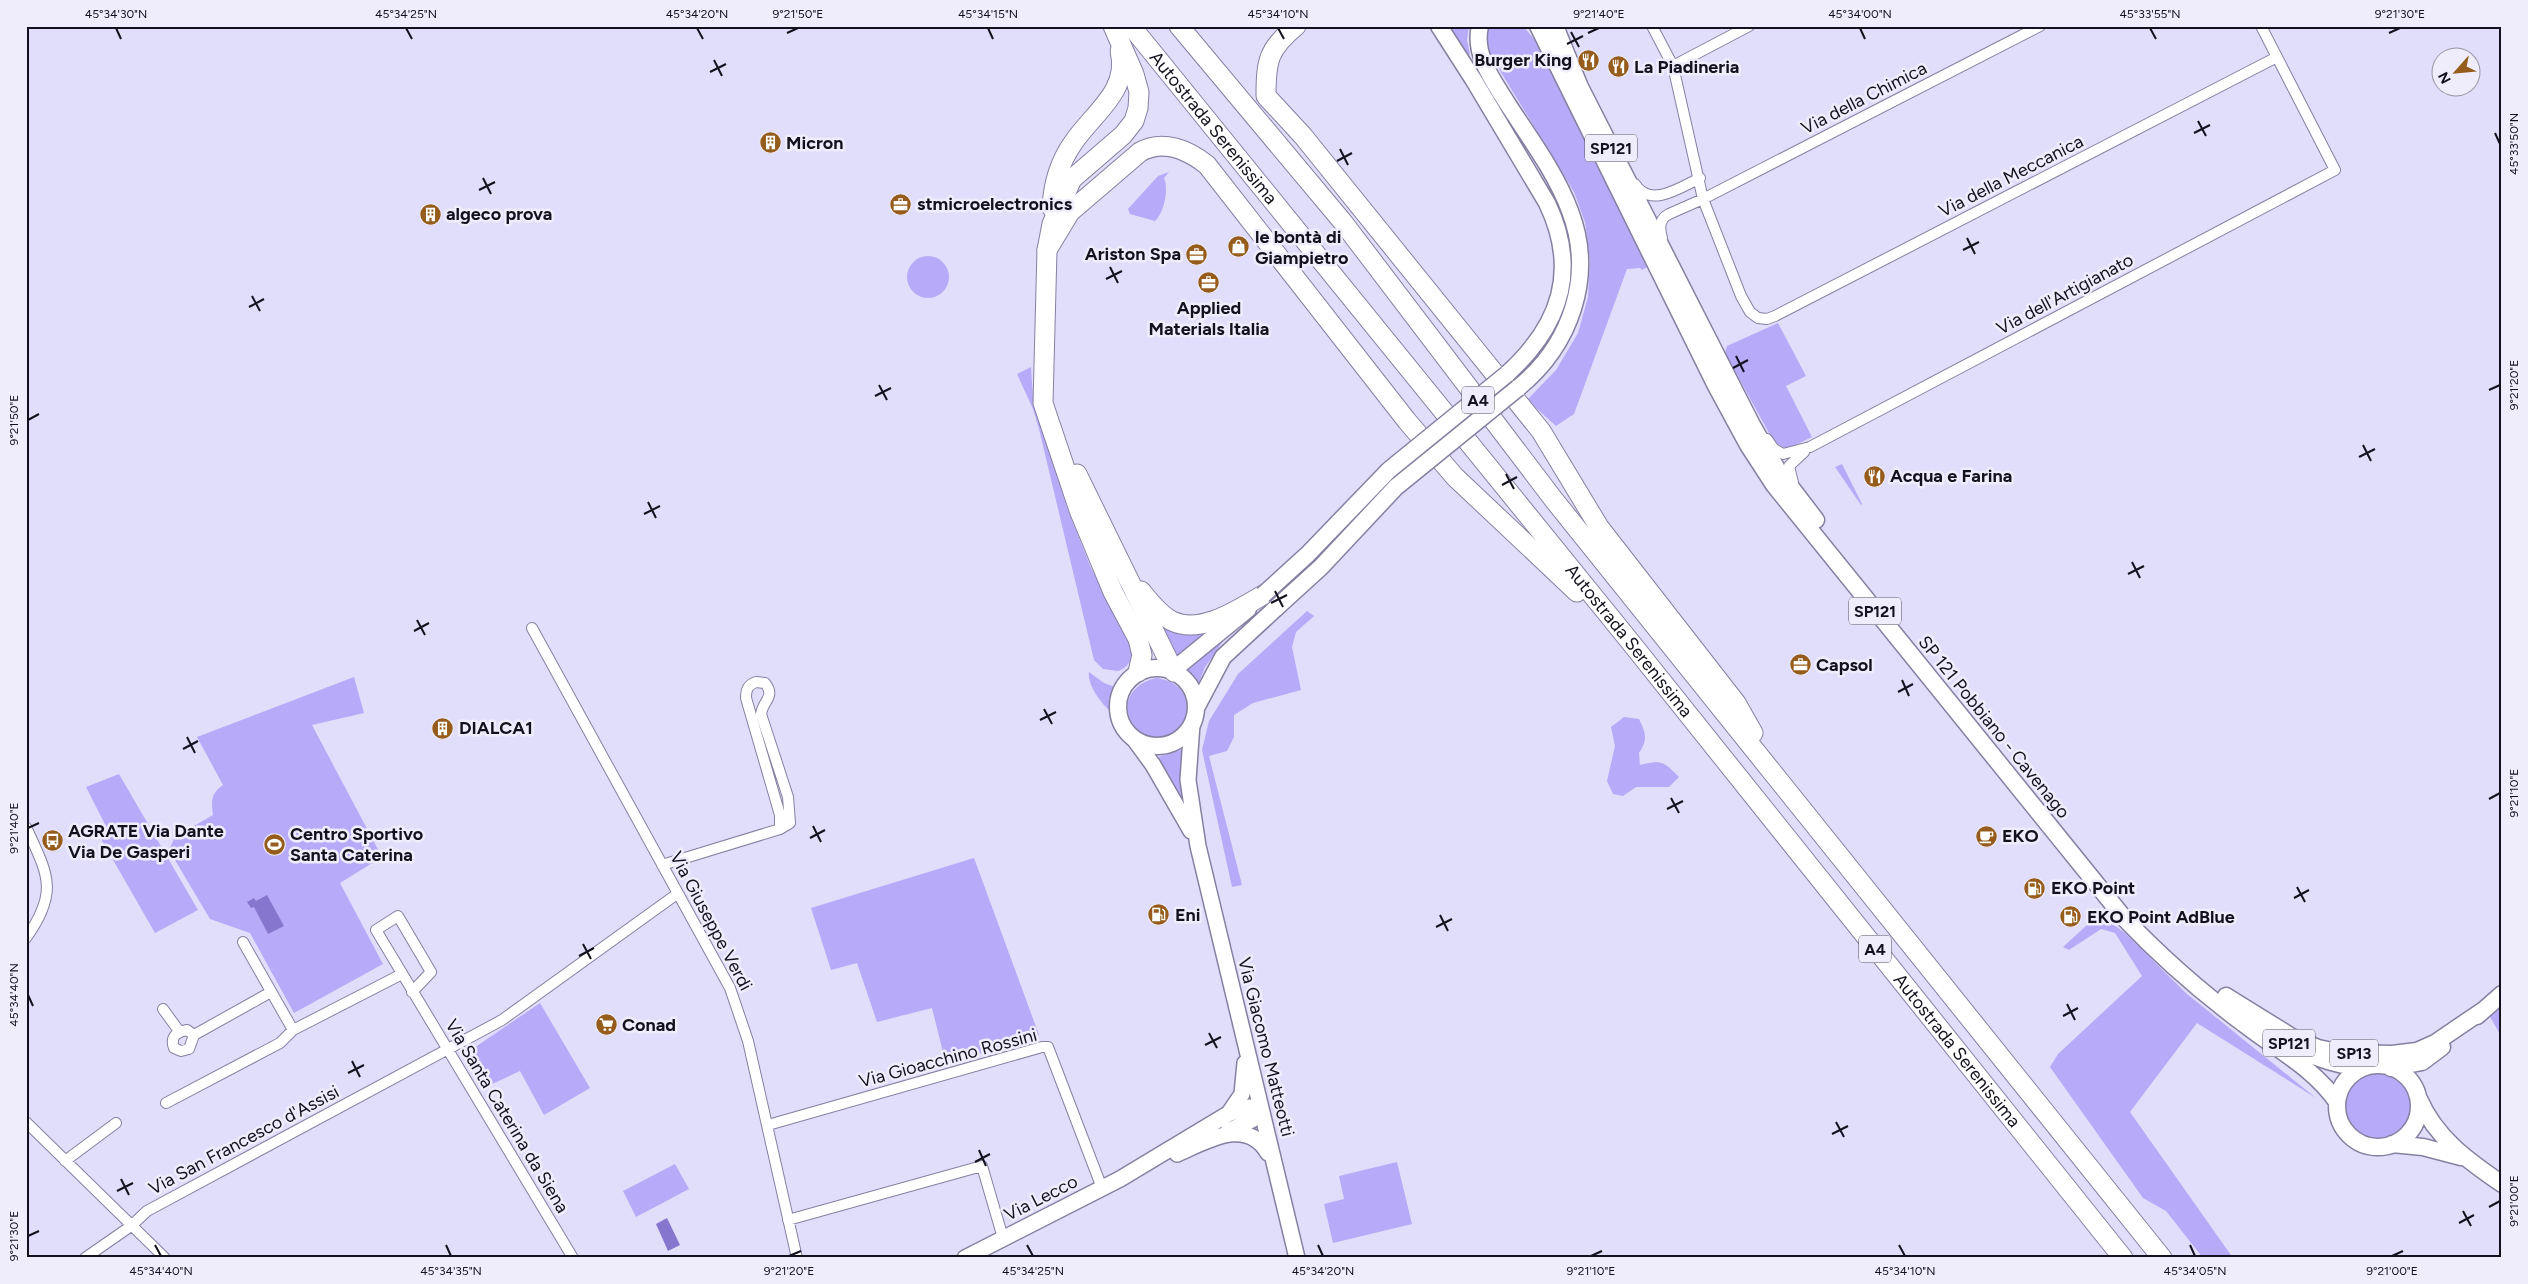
<svg xmlns="http://www.w3.org/2000/svg" width="2528" height="1284" font-family="Figtree,sans-serif">
<style>
.green{fill:#b7aaf8}
.water{fill:#8776cd}
.lines{fill:none;stroke-linecap:round;stroke-linejoin:round}
.street-casing{stroke:#8580a1;stroke-width:12}
.secondary-casing{stroke:#8580a1;stroke-width:18}
.primary-casing{stroke:#8580a1;stroke-width:19}
.highway-casing{stroke:#8580a1;stroke-width:21}
.street{stroke:#fff;stroke-width:10}
.secondary{stroke:#fff;stroke-width:15}
.primary{stroke:#fff;stroke-width:16}
.highway{stroke:#fff;stroke-width:19}
.primary-bridge-casing{stroke:#8580a1;stroke-width:19;stroke-linecap:butt}
.primary-bridge{stroke:#fff;stroke-width:16}
.ticks{fill:none;stroke:#13111d;stroke-width:2}
.labels{text-anchor:middle;dominant-baseline:central;stroke-width:5;stroke-linejoin:round;paint-order:stroke}
.shield{fill:#efedfc;stroke:#555360;stroke-width:1}
.shield-label{font-size:16px;font-weight:bold;fill:#13111d}
.poi-label{font-size:18px;font-weight:bold;fill:#13111d;stroke:#efedfc;text-anchor:start}
.street-label{font-size:18px;fill:#13111d;stroke:#efedfc}
.neatline{fill:none;stroke:#13111d;stroke-width:2}
.ticks-label{font-size:12px;text-anchor:middle;fill:#13111d}
</style>
<rect width="100%" height="100%" fill="#e1defb"/>
<path class="green" d="M 1444,26 L 1469,26 L 1467,40 L 1470,54 L 1465,57 Z
M 1489,26 L 1523,26 L 1539,45 L 1647,267 L 1642,270 L 1640,268 L 1627,269 L 1574,414 L 1556,426 L 1527,400 L 1556,370 L 1578,333 L 1588,297 L 1590,260 L 1585,222 L 1574,192 L 1488,51 L 1485,40 Z
M 1169,172 L 1164,178 C 1169,189 1164,213 1155,221 L 1130,214 L 1128,209 L 1158,176 Z
M907 277a21 21 0 1 1 42 0a21 21 0 1 1-42 0Z
M 1778,323 L 1806,376 L 1786,386 L 1812,437 L 1787,449 L 1774,442 L 1725,353 L 1727,346 Z
M 1031,367 L 1033,397 L 1067,508 L 1091,568 L 1131,642 C 1133,655 1132,666 1118,671 L 1103,669 L 1094,660 L 1039,429 L 1033,409 L 1017,374 Z
M 1842,464 L 1862,504 L 1861,505 L 1835,467 Z
M 1307,611 L 1314,616 L 1296,632 L 1292,647 L 1301,690 L 1253,703 L 1234,715 L 1234,737 L 1227,751 L 1209,756 L 1242,885 L 1232,887 L 1202,750 L 1209,721 L 1238,674 Z
M 1152,616 L 1215,628 L 1177,661 Z
M 1228,634 L 1205,667 L 1198,685 L 1184,668 Z
M 1089,672 L 1104,683 L 1115,687 L 1109,710 C 1100,702 1087,684 1089,672 Z
M 354,677 L 364,713 L 312,725 L 382,857 L 340,883 L 383,964 L 294,1013 L 250,933 L 210,919 L 169,850 L 175,837 L 213,815 C 211,801 211,793 223,785 L 197,737 Z
M 1156,678 C 1208,684 1188,751 1146,735 C 1139,732 1133,726 1130,719 C 1121,699 1137,682 1156,678 Z
M 1624,717 L 1639,719 C 1646,733 1648,740 1639,753 L 1640,765 C 1662,760 1663,761 1679,777 L 1669,787 L 1636,787 L 1623,796 L 1613,794 L 1607,781 L 1615,746 L 1611,727 Z
M 1181,750 L 1183,801 L 1182,803 L 1158,757 Z
M 119,774 L 198,910 L 155,933 L 101,839 L 110,834 L 86,787 Z
M 974,858 L 1039,1035 L 946,1064 L 932,1008 L 877,1022 L 857,963 L 831,970 L 811,908 Z
M 2106,919 L 2125,933 L 2187,994 L 2316,1098 L 2197,1023 L 2130,1112 L 2233,1258 L 2203,1258 L 2166,1211 L 2143,1198 L 2050,1067 L 2058,1054 L 2142,976 L 2115,933 L 2101,929 L 2069,950 L 2063,947 L 2087,925 Z
M 2502,1001 L 2502,1038 L 2488,1013 Z
M 540,1003 L 590,1088 L 544,1115 L 520,1071 L 490,1085 L 471,1050 Z
M2344 1106a33 33 0 1 1 66 0a33 33 0 1 1-66 0Z
M 1397,1162 L 1412,1224 L 1333,1243 L 1324,1204 L 1344,1199 L 1339,1176 Z
M 675,1164 L 689,1189 L 636,1217 L 623,1191 Z"/>
<path class="water" d="M 267,895 L 284,926 L 268,934 L 254,907 L 251,908 L 247,902 L 254,898 L 256,901 Z
M 667,1218 L 680,1245 L 668,1251 L 656,1224 Z"/>
<g class="lines">
<defs>
<path id="street" d="M 1652,26 L 1673,66 L 1703,199 L 1741,296 L 1750,312 L 1758,318 L 1767,319 L 1775,316 L 2277,57
M 1673,66 L 1749,26
M 1635,184 C 1650,209 1681,187 1700,178
M 1662,238 C 1659,228 1659,219 1669,214 L 1703,199 L 2040,26
M 1767,439 L 1774,449 L 1783,454 L 1810,447 L 2335,170 L 2261,26
M 1793,483 L 1789,466 L 1804,452
M 532,628 L 730,988 L 748,1041 L 797,1258
M 756,682 L 765,683 C 776,697 763,700 761,714 L 788,797 L 790,823 L 780,829 L 780,815 L 746,698 C 746,689 748,685 756,682 Z
M 26,827 C 47,873 60,891 26,938
M 662,865 L 780,829
M 243,942 L 293,1030 L 402,974
M 412,992 L 431,972 L 398,916 L 376,930 L 573,1258
M 163,1009 L 179,1031
M 194,1035 L 187,1030 C 176,1032 170,1037 174,1048 L 181,1051 L 189,1049 L 194,1035 L 271,992
M 166,1103 L 280,1043 L 293,1030
M 26,1122 L 165,1258
M 768,1125 L 1042,1047 L 1048,1047 L 1102,1188
M 65,1161 L 116,1123
M 788,1220 L 982,1166 L 1003,1238
M 85,1258 L 131,1226 L 147,1211 L 502,1020 L 677,894"/>
<path id="secondary" d="M 1192,724 L 1188,780 L 1198,846 L 1297,1258
M 1134,739 L 1153,765 L 1191,831
M 1229,1113 L 1242,1094 L 1245,1063
M 1228,1131 L 1252,1120 L 1262,1112
M 1177,1154 C 1207,1141 1247,1116 1268,1153
M 965,1258 L 1120,1179 L 1228,1114 L 1249,1107 L 1262,1112"/>
<path id="primary" d="M 1439,26 L 1473,79 L 1547,203 C 1579,270 1561,325 1507,374
M 1480,26 C 1473,55 1493,80 1507,103 C 1529,137 1556,173 1570,211 C 1595,276 1571,345 1518,388
M 1538,26 L 1716,386 L 1748,445 L 1774,485 L 2124,918 C 2161,957 2201,992 2244,1024 C 2276,1049 2314,1068 2337,1102
M 1555,26 L 1580,87 L 1752,425 L 1777,469 L 1816,520
M1118 707a39 39 0 1 1 78 0a39 39 0 1 1-78 0Z
M 1172,671 L 1248,609
M 1196,708 L 1223,657 L 1276,608
M 2226,996 L 2292,1037 L 2318,1048 L 2342,1053 L 2392,1054 L 2417,1051 L 2435,1043 L 2485,1009
M 2477,1016 L 2502,994
M 2282,1038 C 2308,1056 2332,1065 2363,1068
M2337 1106a41 41 0 1 1 82 0a41 41 0 1 1-82 0Z
M 2391,1068 L 2422,1062 L 2442,1047
M 2419,1099 C 2436,1138 2467,1160 2502,1184
M 2392,1144 L 2423,1147 L 2461,1157"/>
<g id="highway">
<path d="M 1113,26 L 1134,74 L 1139,92 L 1138,108 L 1134,121 L 1123,135 L 1072,179 L 1052,224 L 1047,250 L 1043,403 L 1079,510 L 1113,592 L 1138,639 L 1142,655 L 1138,672"/>
<path id="s1" d="M 1131,26 L 1628,639 L 2123,1258"/>
<path d="M 1179,26 L 1342,221 L 1554,500 L 2162,1258"/>
<path d="M 1296,26 C 1268,49 1266,61 1266,96 L 1303,136 L 1541,431 L 1599,527 L 1736,703 L 1753,733"/>
<path d="M 1052,208 C 1053,184 1059,163 1073,143 C 1093,113 1130,91 1120,51"/>
<path d="M 1047,250 L 1070,212 L 1140,152 C 1163,139 1188,150 1207,165 L 1407,421 L 1455,477 L 1577,592"/>
<path d="M 1077,474 L 1174,672"/>
<path d="M 1141,591 C 1150,602 1160,615 1172,621 C 1201,635 1239,609 1263,595"/>
</g>
</defs>
<use href="#street" class="street-casing"/>
<use href="#secondary" class="secondary-casing"/>
<use href="#primary" class="primary-casing"/>
<use href="#highway" class="highway-casing"/>
<use href="#street" class="street"/>
<use href="#secondary" class="secondary"/>
<use href="#primary" class="primary"/>
<use href="#highway" class="highway"/>
<defs>
<path id="primary-bridge" d="M 1263,595 L 1308,554 L 1389,470 L 1507,374
M 1276,608 L 1321,567 L 1396,487 L 1518,388"/>
</defs>
<use href="#primary-bridge" class="primary-bridge-casing"/>
<use href="#primary-bridge" class="primary-bridge"/>
</g>
<path class="ticks" d="M 116,28 L 121,39M 406,28 L 412,39M 697,28 L 703,39M 988,28 L 993,39M 1278,28 L 1284,39M 1860,28 L 1865,39M 2150,28 L 2156,39M 1571,32 L 1579,47M 787,33 L 798,28M 1588,33 L 1599,28M 2389,33 L 2400,28M 1567,44 L 1583,36M 714,60 L 722,76M 710,72 L 726,64M 2198,121 L 2206,136M 2194,133 L 2210,125M 2495,133 L 2500,144M 1340,149 L 1348,165M 1337,161 L 1352,153M 483,178 L 491,194M 479,190 L 495,182M 1967,238 L 1975,254M 1963,250 L 1979,242M 1110,267 L 1118,283M 1106,279 L 1122,271M 252,296 L 260,311M 249,307 L 264,299M 1736,356 L 1744,372M 1733,368 L 1748,360M 879,385 L 887,400M 2489,390 L 2500,385M 875,396 L 891,388M 28,420 L 39,414M 2363,445 L 2371,461M 2359,457 L 2375,449M 1506,474 L 1514,489M 1502,485 L 1517,477M 648,502 L 656,518M 644,514 L 660,506M 2132,562 L 2140,578M 2128,574 L 2144,566M 1275,591 L 1283,607M 1271,603 L 1287,595M 417,620 L 425,635M 414,631 L 429,623M 1902,680 L 1909,696M 1898,692 L 1913,684M 1044,709 L 1052,724M 1040,720 L 1056,712M 187,737 L 195,753M 183,749 L 198,741M 1671,798 L 1679,813M 2489,799 L 2500,793M 1667,809 L 1683,801M 813,826 L 821,842M 28,828 L 39,823M 810,838 L 825,830M 2297,887 L 2305,902M 2294,898 L 2309,890M 1440,915 L 1448,931M 1436,927 L 1452,919M 583,944 L 591,959M 579,956 L 594,948M 28,995 L 33,1006M 2067,1004 L 2075,1020M 2063,1016 L 2078,1008M 1209,1033 L 1217,1048M 1205,1045 L 1221,1037M 352,1061 L 360,1077M 348,1073 L 364,1065M 1836,1122 L 1844,1137M 1832,1134 L 1848,1126M 979,1150 L 986,1166M 975,1162 L 990,1154M 121,1179 L 129,1195M 117,1191 L 133,1183M 2489,1207 L 2500,1201M 2463,1211 L 2471,1226M 2459,1223 L 2474,1215M 28,1236 L 39,1231M 155,1245 L 161,1256M 446,1245 L 451,1256M 1027,1245 L 1033,1256M 1318,1245 L 1323,1256M 1899,1245 L 1905,1256M 2190,1245 L 2195,1256M 789,1256 L 801,1251M 1591,1256 L 1602,1251M 2392,1256 L 2403,1251"/>
<defs>
<symbol id="restaurant-disc" viewBox="-11 -11 22 22"><circle r="9.5" fill="#965c1b" stroke="#efedfc"/><path d="M-5-6h1v4h1v-4h1v4h1v-4h1v5L-1.5 .5V6h-2V.5L-5-1ZM5-6V6H3V1.5H1.5Q1.5-4 5-6Z" fill="#fff"/></symbol>
<symbol id="building-disc" viewBox="-11 -11 22 22"><circle r="9.5" fill="#965c1b" stroke="#efedfc"/><path d="M-4-6H4V6H1V3H-1V6H-4ZM-2.5-4.3h1.7v1.8h-1.7ZM.8-4.3h1.7v1.8H.8ZM-2.5-1h1.7V.8h-1.7ZM.8-1h1.7V.8H.8Z" fill="#fff"/></symbol>
<symbol id="office-disc" viewBox="-11 -11 22 22"><circle r="9.5" fill="#965c1b" stroke="#efedfc"/><path d="M-6-3h4V-5.5h4V-3h4V5H-6ZM-1-4.5V-3h2v-1.5ZM-6 0V1H6V0Z" fill="#fff"/></symbol>
<symbol id="shop-disc" viewBox="-11 -11 22 22"><circle r="9.5" fill="#965c1b" stroke="#efedfc"/><path d="M-5-2.5h2.3a2.7 3.5 0 0 1 5.4 0H5L5.5 6h-11ZM-1.5-2.5h3a1.5 2.3 0 0 0-3 0Z" fill="#fff"/></symbol>
<symbol id="cafe-disc" viewBox="-11 -11 22 22"><circle r="9.5" fill="#965c1b" stroke="#efedfc"/><path d="M-5.5-4.5H6V0H3Q3 3.5 0 3.5H-2.5Q-5.5 3.5-5.5 0ZM3-3.2v2h1.7v-2ZM-6 4.5H4V6H-6Z" fill="#fff"/></symbol>
<symbol id="bus-disc" viewBox="-11 -11 22 22"><circle r="9.5" fill="#965c1b" stroke="#efedfc"/><path d="M-5-6H5V4H4V6H2V4H-2V6H-4V4H-5ZM-3.5-4V0h7V-4ZM-3.5 1.2v1.5H-2V1.2ZM2 1.2v1.5H3.5V1.2Z" fill="#fff"/></symbol>
<symbol id="stadium-disc" viewBox="-11 -11 22 22"><circle r="9.5" fill="#965c1b" stroke="#efedfc"/><path d="M0-5a6.5 5 0 1 0 0 10a6.5 5 0 1 0 0-10ZM-3.5-1.8h7v3.6h-7Z" fill="#fff"/></symbol>
<symbol id="fuel-disc" viewBox="-11 -11 22 22"><circle r="9.5" fill="#965c1b" stroke="#efedfc"/><path d="M-5.5-6h7V0h2V4h1.3V-2.5L3-4.5l.8-.8L6-3V5H2.5V1h-1V6h-7ZM-4.2-4.7v3.2H.2V-4.7Z" fill="#fff"/></symbol>
<symbol id="supermarket-disc" viewBox="-11 -11 22 22"><circle r="9.5" fill="#965c1b" stroke="#efedfc"/><path d="M-6-5.5h2.5l.6 2H6L4.5 2H-2.5L-4.4-4H-6ZM-1.5 3.2a1.3 1.3 0 1 0 .1 0ZM3 3.2a1.3 1.3 0 1 0 .1 0Z" fill="#fff"/></symbol>
</defs>
<g fill-rule="evenodd">
<use href="#restaurant-disc" x="1576" y="48" width="25" height="25"/>
<use href="#restaurant-disc" x="1606" y="54" width="25" height="25"/>
<use href="#building-disc" x="758" y="130" width="25" height="25"/>
<use href="#office-disc" x="888" y="192" width="25" height="25"/>
<use href="#building-disc" x="418" y="202" width="25" height="25"/>
<use href="#shop-disc" x="1226" y="234" width="25" height="25"/>
<use href="#office-disc" x="1184" y="242" width="25" height="25"/>
<use href="#office-disc" x="1196" y="270" width="25" height="25"/>
<use href="#restaurant-disc" x="1862" y="464" width="25" height="25"/>
<use href="#office-disc" x="1788" y="652" width="25" height="25"/>
<use href="#building-disc" x="430" y="716" width="25" height="25"/>
<use href="#cafe-disc" x="1974" y="824" width="25" height="25"/>
<use href="#bus-disc" x="40" y="828" width="25" height="25"/>
<use href="#stadium-disc" x="262" y="832" width="25" height="25"/>
<use href="#fuel-disc" x="2022" y="876" width="25" height="25"/>
<use href="#fuel-disc" x="1146" y="902" width="25" height="25"/>
<use href="#fuel-disc" x="2058" y="904" width="25" height="25"/>
<use href="#supermarket-disc" x="594" y="1012" width="25" height="25"/>
</g>
<g class="labels">
<g class="shield">
<rect x="1585" y="134.5" width="52" height="27" rx="4"/>
<rect x="1462" y="386.5" width="32" height="27" rx="4"/>
<rect x="1849" y="597.5" width="52" height="27" rx="4"/>
<rect x="1859" y="935.5" width="32" height="27" rx="4"/>
<rect x="2263" y="1029.5" width="52" height="27" rx="4"/>
<rect x="2330" y="1039.5" width="48" height="27" rx="4"/>
</g>
<g class="shield-label">
<text x="1611" y="148">SP121</text>
<text x="1478" y="400">A4</text>
<text x="1875" y="611">SP121</text>
<text x="1875" y="949">A4</text>
<text x="2289" y="1043">SP121</text>
<text x="2354" y="1053">SP13</text>
</g>
<g class="poi-label">
<text x="1572" y="60" text-anchor="end">Burger King</text>
<text x="1634" y="67">La Piadineria</text>
<text x="786" y="143">Micron</text>
<text x="917" y="204">stmicroelectronics</text>
<text x="446" y="214">algeco prova</text>
<text x="1255" y="237">le bontà di<tspan x="1255" dy="21">Giampietro</tspan></text>
<text x="1181" y="254" text-anchor="end">Ariston Spa</text>
<text x="1209" y="308" text-anchor="middle">Applied<tspan x="1209" dy="21">Materials Italia</tspan></text>
<text x="1890" y="476">Acqua e Farina</text>
<text x="1816" y="665">Capsol</text>
<text x="459" y="728">DIALCA1</text>
<text x="68" y="831">AGRATE Via Dante<tspan x="68" dy="21">Via De Gasperi</tspan></text>
<text x="290" y="834">Centro Sportivo<tspan x="290" dy="21">Santa Caterina</tspan></text>
<text x="2002" y="836">EKO</text>
<text x="2051" y="888">EKO Point</text>
<text x="1175" y="915">Eni</text>
<text x="2087" y="917">EKO Point AdBlue</text>
<text x="622" y="1025">Conad</text>
</g>
<g class="street-label">
<text transform="translate(1864 98) rotate(-27)">Via della Chimica</text>
<text stroke="none"><textPath href="#s1" startOffset="131">Autostrada Serenissima</textPath></text>
<text transform="translate(2011 176) rotate(-27)">Via della Meccanica</text>
<text transform="translate(2065 294) rotate(-28)">Via dell'Artigianato</text>
<text stroke="none"><textPath href="#s1" startOffset="791">Autostrada Serenissima</textPath></text>
<text transform="translate(1994 727) rotate(51)">SP 121 Pobbiano - Cavenago</text>
<text transform="translate(711 921) rotate(62)">Via Giuseppe Verdi</text>
<text transform="translate(1266 1047) rotate(76)">Via Giacomo Matteotti</text>
<text stroke="none"><textPath href="#s1" startOffset="1316">Autostrada Serenissima</textPath></text>
<text transform="translate(948 1058) rotate(-15)">Via Gioacchino Rossini</text>
<text transform="translate(507 1116) rotate(59)">Via Santa Caterina da Siena</text>
<text transform="translate(244 1140) rotate(-28)">Via San Francesco d'Assisi</text>
<text transform="translate(1041 1198) rotate(-27)">Via Lecco</text>
</g>
</g>
<rect width="2528" height="1284" fill="none" stroke="#efedfc" stroke-width="55"/>
<g transform="translate(2456 72) rotate(243)"><circle r="24" fill="#efedfc" stroke="#9795a3"/>
<path d="M0-4L9 19L0 12L-9 19Z" fill="#965c1b"/>
<text y="-8" font-size="14" font-weight="bold" text-anchor="middle" fill="#13111d">N</text>
</g>
<rect x="28" y="28" width="2472" height="1228" class="neatline"/>
<g class="ticks-label">
<text x="116" y="18">45°34'30"N</text>
<text x="406" y="18">45°34'25"N</text>
<text x="697" y="18">45°34'20"N</text>
<text x="798" y="18">9°21'50"E</text>
<text x="988" y="18">45°34'15"N</text>
<text x="1278" y="18">45°34'10"N</text>
<text x="1599" y="18">9°21'40"E</text>
<text x="1860" y="18">45°34'00"N</text>
<text x="2150" y="18">45°33'55"N</text>
<text x="2400" y="18">9°21'30"E</text>
<text transform="translate(2514 144) rotate(-90)" y="4">45°33'50"N</text>
<text transform="translate(2514 385) rotate(-90)" y="4">9°21'20"E</text>
<text transform="translate(14 420) rotate(-90)" y="4">9°21'50"E</text>
<text transform="translate(2514 793) rotate(-90)" y="4">9°21'10"E</text>
<text transform="translate(14 828) rotate(-90)" y="4">9°21'40"E</text>
<text transform="translate(14 995) rotate(-90)" y="4">45°34'40"N</text>
<text transform="translate(2514 1201) rotate(-90)" y="4">9°21'00"E</text>
<text transform="translate(14 1236) rotate(-90)" y="4">9°21'30"E</text>
<text x="161" y="1275">45°34'40"N</text>
<text x="451" y="1275">45°34'35"N</text>
<text x="789" y="1275">9°21'20"E</text>
<text x="1033" y="1275">45°34'25"N</text>
<text x="1323" y="1275">45°34'20"N</text>
<text x="1591" y="1275">9°21'10"E</text>
<text x="1905" y="1275">45°34'10"N</text>
<text x="2195" y="1275">45°34'05"N</text>
<text x="2392" y="1275">9°21'00"E</text>
</g>
</svg>
